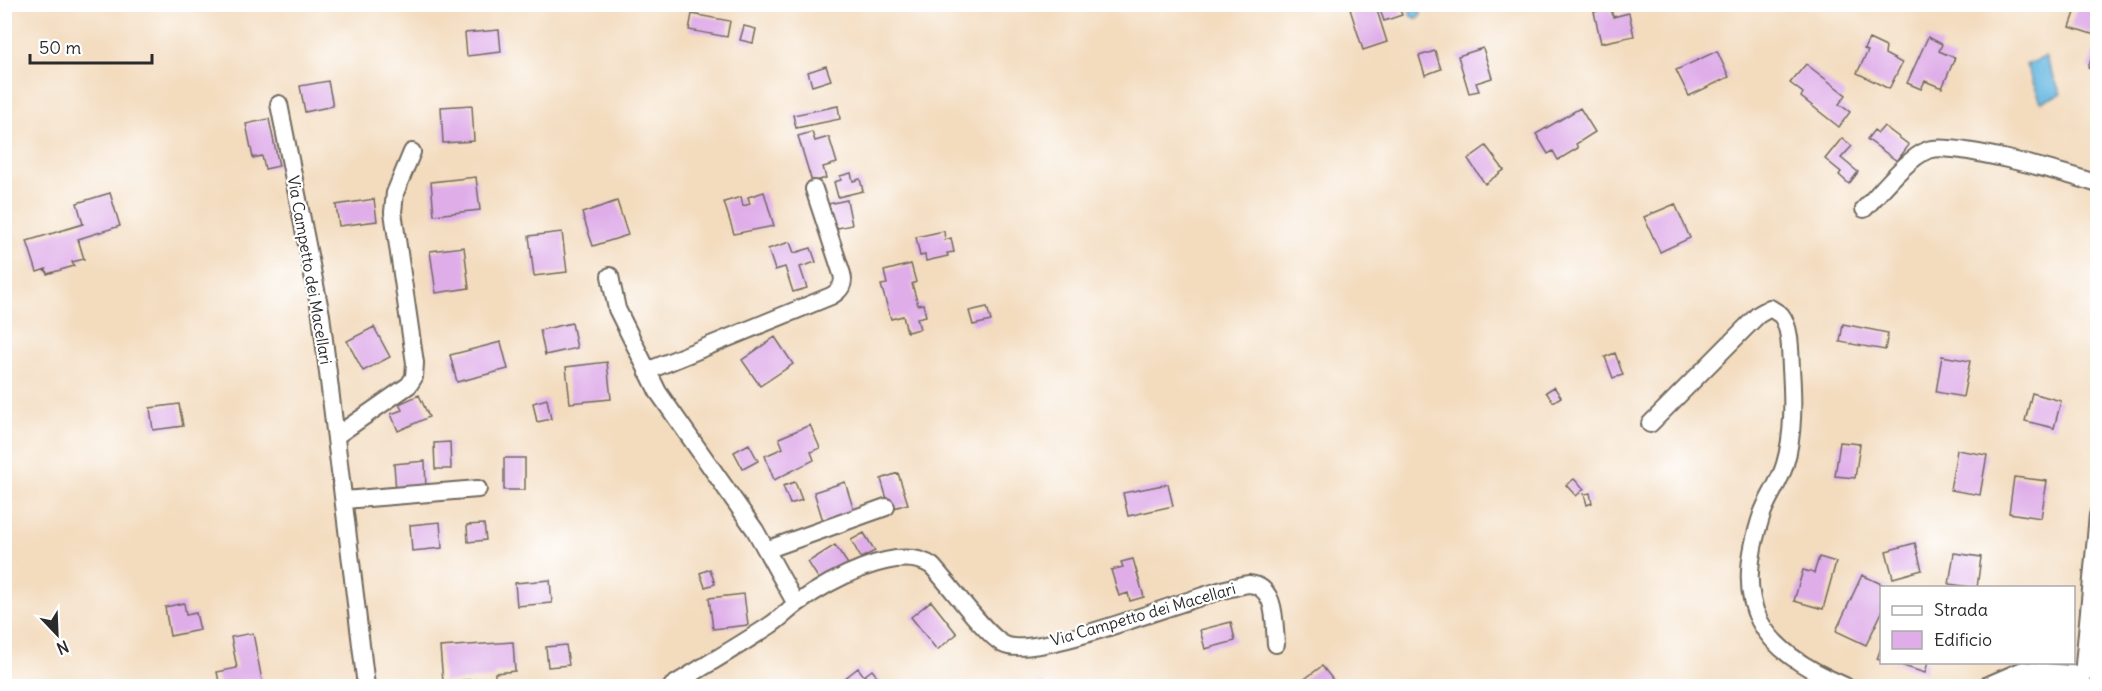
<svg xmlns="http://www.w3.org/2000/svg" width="2102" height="691" font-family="Delius,sans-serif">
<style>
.water{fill:#66b7e1;stroke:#487186;stroke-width:1.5}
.building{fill:#dfaee9}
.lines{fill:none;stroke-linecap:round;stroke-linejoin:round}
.street-casing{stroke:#71695e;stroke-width:20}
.street{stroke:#fff;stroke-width:16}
.labels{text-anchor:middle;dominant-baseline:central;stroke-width:4.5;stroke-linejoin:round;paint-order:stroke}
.street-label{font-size:16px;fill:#2b2b2b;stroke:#fff}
</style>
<rect width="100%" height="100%" fill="#fff"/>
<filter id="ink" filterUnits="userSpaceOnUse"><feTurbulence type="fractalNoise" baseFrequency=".0167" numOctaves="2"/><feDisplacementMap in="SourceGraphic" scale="12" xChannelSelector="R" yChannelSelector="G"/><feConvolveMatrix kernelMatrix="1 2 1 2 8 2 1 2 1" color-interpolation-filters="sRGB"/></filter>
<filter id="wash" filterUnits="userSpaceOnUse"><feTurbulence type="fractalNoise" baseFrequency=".008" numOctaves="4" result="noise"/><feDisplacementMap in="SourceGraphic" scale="24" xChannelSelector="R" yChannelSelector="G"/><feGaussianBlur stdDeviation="1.35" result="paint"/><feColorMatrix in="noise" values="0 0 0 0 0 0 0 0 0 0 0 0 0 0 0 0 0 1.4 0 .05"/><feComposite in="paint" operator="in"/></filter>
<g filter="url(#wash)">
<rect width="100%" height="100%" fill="#f3dbbe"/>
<path class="water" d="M 1408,5 L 1421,5 L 1421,14 L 1418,19 L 1411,16 Z
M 2045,57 L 2061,94 L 2041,102 L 2026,65 Z"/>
<g id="blocks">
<path class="building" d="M 1365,4 L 1375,4 L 1387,42 L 1363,50 L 1350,9 Z
M 1378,4 L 1398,4 L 1402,15 L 1384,21 Z
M 1435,4 L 1452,4 L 1452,5 L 1437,10 Z
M 2000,4 L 2034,4 L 2034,8 L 2000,8 Z
M 2078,4 L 2098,4 L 2098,36 L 2070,27 Z
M 1611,8 L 1613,17 L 1629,13 L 1634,36 L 1601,43 L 1594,12 Z
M 692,14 L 730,21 L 727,37 L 689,30 Z
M 744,26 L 756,29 L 753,43 L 740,40 Z
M 499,30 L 501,52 L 467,56 L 465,33 Z
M 1928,37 L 1942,44 L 1939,51 L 1955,58 L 1942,88 L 1925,81 L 1921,89 L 1907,83 Z
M 1869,39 L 1886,47 L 1885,54 L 1902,63 L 1889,89 L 1857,73 L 1868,51 L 1864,49 Z
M 1483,48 L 1492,78 L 1476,83 L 1479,91 L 1469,93 L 1458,56 Z
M 2095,48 L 2098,49 L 2098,71 L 2088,68 Z
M 1435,51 L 1441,69 L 1425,75 L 1419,56 Z
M 1717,51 L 1729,77 L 1689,96 L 1676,70 Z
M 1806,64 L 1846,95 L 1839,104 L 1850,112 L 1839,127 L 1801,97 L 1803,93 L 1790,83 Z
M 826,66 L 831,80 L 812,86 L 808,72 Z
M 328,81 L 333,106 L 305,112 L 300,86 Z
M 472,105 L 474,141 L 443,143 L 441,107 Z
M 838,106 L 840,119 L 796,128 L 793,115 Z
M 1580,108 L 1595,132 L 1576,144 L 1578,148 L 1558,160 L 1553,151 L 1548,154 L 1536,134 Z
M 269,119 L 279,166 L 265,169 L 262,156 L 253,158 L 246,124 Z
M 1884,126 L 1909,145 L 1897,161 L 1867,139 L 1874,130 L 1878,133 Z
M 812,132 L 815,141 L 829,137 L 837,163 L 823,167 L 826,178 L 812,182 L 798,136 Z
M 1842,138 L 1852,146 L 1841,158 L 1858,172 L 1849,184 L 1839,175 L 1841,172 L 1825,159 Z
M 1486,146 L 1504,170 L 1485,184 L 1468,159 Z
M 851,173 L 853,181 L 860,179 L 863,191 L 838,197 L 834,182 L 841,180 L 840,176 Z
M 476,177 L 480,210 L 434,215 L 431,182 Z
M 764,192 L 774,226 L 734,234 L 724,202 L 741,197 L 743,206 L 750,204 L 748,197 Z
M 110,193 L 120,226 L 78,239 L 84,259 L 72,262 L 74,266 L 47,274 L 46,269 L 37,272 L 27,241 L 83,224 L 77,203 Z
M 374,199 L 377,221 L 339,226 L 336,205 Z
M 847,200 L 852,225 L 833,229 L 828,204 Z
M 617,201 L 628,235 L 593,246 L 582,213 Z
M 1675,204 L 1690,238 L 1660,252 L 1644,217 Z
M 944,231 L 945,240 L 951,238 L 954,252 L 947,253 L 948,256 L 926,261 L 925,255 L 920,256 L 916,237 Z
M 562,232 L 567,272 L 534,276 L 529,236 Z
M 790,242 L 794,253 L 811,248 L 816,262 L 800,267 L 807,288 L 793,292 L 785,267 L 775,270 L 768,249 Z
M 464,247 L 469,288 L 436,293 L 430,251 Z
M 911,264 L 916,282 L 912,284 L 918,305 L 923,304 L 926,316 L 917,318 L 920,329 L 907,332 L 903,316 L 891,319 L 881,285 L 887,284 L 884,271 Z
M 987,307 L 991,321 L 973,325 L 969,311 Z
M 572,323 L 577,348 L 545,355 L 540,330 Z
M 1843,324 L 1888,333 L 1885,350 L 1840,342 Z
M 374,327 L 390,357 L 363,371 L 347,341 Z
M 775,337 L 793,364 L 760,386 L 742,360 Z
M 501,342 L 508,369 L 457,382 L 450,355 Z
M 1615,353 L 1623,375 L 1613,378 L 1605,357 Z
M 1942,356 L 1970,361 L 1963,397 L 1936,392 Z
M 607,362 L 611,399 L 570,403 L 566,367 Z
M 1554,387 L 1561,397 L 1553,402 L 1546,392 Z
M 2032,393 L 2061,401 L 2054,428 L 2025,421 Z
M 419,395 L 429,417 L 398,431 L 391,414 L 402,410 L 399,404 Z
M 547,399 L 551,419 L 537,422 L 533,403 Z
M 179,404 L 183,426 L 153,430 L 150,408 Z
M 810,425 L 820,448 L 811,452 L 814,460 L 774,480 L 765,456 L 783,448 L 779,438 Z
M 450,442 L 451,469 L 435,469 L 434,443 Z
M 1840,442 L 1860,444 L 1855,478 L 1835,476 Z
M 749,444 L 758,461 L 743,469 L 734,452 Z
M 1957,450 L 1987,455 L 1980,495 L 1950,490 Z
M 504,458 L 525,458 L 525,490 L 504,490 Z
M 425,461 L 426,490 L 396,492 L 394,464 Z
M 898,473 L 908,504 L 890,509 L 881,479 Z
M 2014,477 L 2047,481 L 2041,518 L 2009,513 Z
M 1574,479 L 1584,489 L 1576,496 L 1566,485 Z
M 795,482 L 802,500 L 790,504 L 783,486 Z
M 845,482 L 855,514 L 824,524 L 814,492 Z
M 1168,484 L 1173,506 L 1128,516 L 1123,493 Z
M 1590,493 L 1592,503 L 1587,505 L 1584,494 Z
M 440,522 L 442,548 L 412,551 L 410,525 Z
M 484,524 L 486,540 L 468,542 L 467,525 Z
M 864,533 L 875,551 L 861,558 L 851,540 Z
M 1915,543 L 1922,570 L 1893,578 L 1886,551 Z
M 835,545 L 850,567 L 822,584 L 808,562 Z
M 1954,553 L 1981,557 L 1977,588 L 1949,584 Z
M 1819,557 L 1836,562 L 1823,609 L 1794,601 L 1803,570 L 1814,573 Z
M 1133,559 L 1144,597 L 1130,601 L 1128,593 L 1119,596 L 1111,570 L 1123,567 L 1121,562 Z
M 710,569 L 715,584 L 705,587 L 700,573 Z
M 1862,575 L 1890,588 L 1882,588 L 1882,612 L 1866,645 L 1836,631 Z
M 550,580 L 552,603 L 517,606 L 515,583 Z
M 744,594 L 748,625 L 713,629 L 709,598 Z
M 931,601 L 957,634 L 937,650 L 911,617 Z
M 184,603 L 186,615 L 196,613 L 200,630 L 170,636 L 165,607 Z
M 1231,622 L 1235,641 L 1205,649 L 1200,630 Z
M 253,633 L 263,686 L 220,686 L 217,672 L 237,668 L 231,637 Z
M 513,642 L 515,671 L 495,673 L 495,678 L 443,682 L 440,647 Z
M 566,645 L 569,665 L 548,667 L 546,647 Z
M 1882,645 L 1882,661 L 1877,659 Z
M 1891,662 L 1928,662 L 1925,673 Z
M 1322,666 L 1337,685 L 1301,686 L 1298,684 Z
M 858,668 L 864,676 L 872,670 L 885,686 L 844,686 L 840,682 Z
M 1040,680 L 1047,686 L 1034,686 Z"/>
</g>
</g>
<g filter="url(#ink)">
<use href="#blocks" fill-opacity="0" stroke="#71695e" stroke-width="1.5"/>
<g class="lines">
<defs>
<path id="street" d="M 279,104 L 321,315 L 366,686
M 1864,209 C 1881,192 1906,159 1928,150 C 1952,141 2069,174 2098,184
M 610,276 L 617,309 L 658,392 L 755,530 L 796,604
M 647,371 L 831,296 C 840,291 845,284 842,274 L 814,189
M 1650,424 L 1758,315 L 1770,308 L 1781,315 C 1791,328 1790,352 1791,368 C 1793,399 1794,434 1785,464 C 1780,482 1768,497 1762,514 C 1731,607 1759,649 1845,686
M 336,436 L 409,385 L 414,377 L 415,363 L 393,212 L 395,193 L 412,152
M 344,500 L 478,489
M 766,550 L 886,507
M 672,686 C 704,666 737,647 769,626 C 780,619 788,610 798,603 C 827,582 898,542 932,566 C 950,585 984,633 1003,644 C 1036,663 1204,589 1249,584 C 1277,586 1274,623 1276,644
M 1986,686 L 2023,670 L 2083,675
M 2082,686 L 2098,515"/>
</defs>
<use href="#street" class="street-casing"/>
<use href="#street" class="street"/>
</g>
</g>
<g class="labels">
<g class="street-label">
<text transform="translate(310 270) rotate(80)">Via Campetto dei Macellari</text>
<text transform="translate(1143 614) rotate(-16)">Via Campetto dei Macellari</text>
</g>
</g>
<rect width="2102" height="691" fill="none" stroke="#fff" stroke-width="24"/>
<rect x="1880" y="586" width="195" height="78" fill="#ffffff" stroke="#aaaaaa" stroke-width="1.5"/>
<rect x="1892" y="606" width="30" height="9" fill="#ffffff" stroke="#aaaaaa" stroke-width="1.5"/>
<text x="1934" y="616" font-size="18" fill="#2b2b2b">Strada</text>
<rect x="1892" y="631" width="30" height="18" fill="#dfaee9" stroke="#aaaaaa" stroke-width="1.5"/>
<text x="1934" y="646" font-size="18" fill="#2b2b2b">Edificio</text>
<g transform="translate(57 634) rotate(157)" stroke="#ffffff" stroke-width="4.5" paint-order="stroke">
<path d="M0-4.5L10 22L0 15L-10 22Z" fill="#2b2b2b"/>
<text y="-9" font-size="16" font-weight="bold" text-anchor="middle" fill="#2b2b2b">N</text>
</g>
<path d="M30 54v9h122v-9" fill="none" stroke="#2b2b2b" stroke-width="3"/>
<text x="39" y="54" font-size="18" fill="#2b2b2b" stroke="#ffffff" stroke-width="4.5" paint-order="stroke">50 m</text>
</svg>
